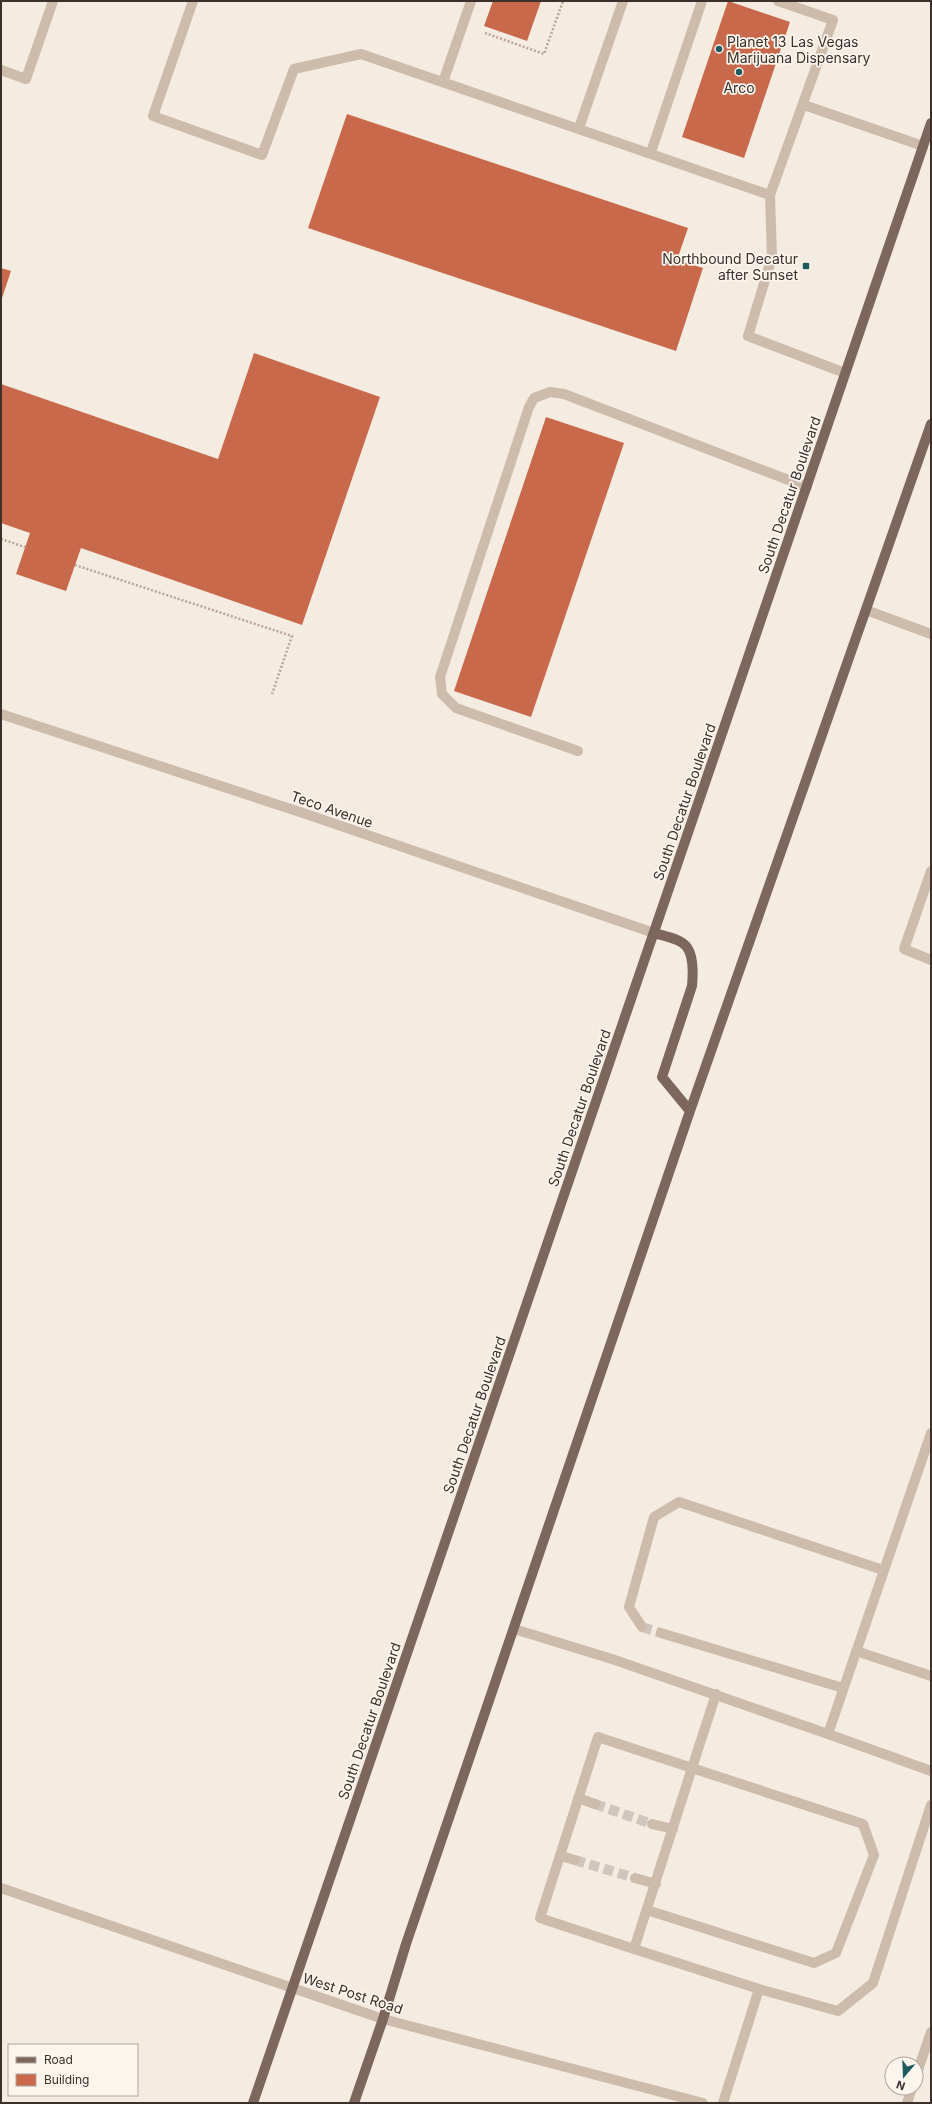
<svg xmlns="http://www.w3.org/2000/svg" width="932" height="2104" font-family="Inter,sans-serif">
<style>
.building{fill:#c8694b}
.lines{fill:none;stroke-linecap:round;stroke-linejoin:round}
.minor-tunnel{stroke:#cfc6bd;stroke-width:10;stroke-dasharray:10 5;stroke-linecap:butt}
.path{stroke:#b9a596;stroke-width:2.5;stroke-dasharray:2 2;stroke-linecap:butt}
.minor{stroke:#cdbbac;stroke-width:10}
.major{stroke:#7d675c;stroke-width:10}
.poi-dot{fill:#1f5a5e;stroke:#fbf5ee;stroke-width:1.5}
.labels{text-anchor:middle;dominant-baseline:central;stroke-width:3.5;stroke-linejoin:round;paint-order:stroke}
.poi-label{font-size:14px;fill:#3b302b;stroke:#fbf5ee;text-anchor:start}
.street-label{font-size:14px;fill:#3b302b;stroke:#fbf5ee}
</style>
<rect width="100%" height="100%" fill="#f4ebe1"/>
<path class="building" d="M 493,1 L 541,1 L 527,41 L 484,26 Z
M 728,1 L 790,22 L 744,158 L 682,137 Z
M 347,114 L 688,228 L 677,260 L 703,268 L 676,351 L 308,228 Z
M 1,268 L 11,271 L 1,301 Z
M 254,353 L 380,397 L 302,625 L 81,548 L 66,591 L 16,574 L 30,533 L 1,523 L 1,384 L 218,459 Z
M 546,417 L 624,443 L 531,717 L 454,691 Z"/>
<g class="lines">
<path class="minor-tunnel" d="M 642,1627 L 661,1633
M 595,1804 L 652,1824
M 575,1860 L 635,1878"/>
<path class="path" d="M 485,33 L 544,54 L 563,1
M 1,539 L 25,547
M 75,565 L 292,636 L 272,694"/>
<path class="minor" d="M 193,1 L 153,116 L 262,155 L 294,69 L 361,54 L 770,195
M 778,1 L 833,20 L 770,195 L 772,257 L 748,336 L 845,373
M 1,70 L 26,79 L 53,1
M 443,82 L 471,1
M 804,105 L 923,146
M 579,128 L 623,1
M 651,152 L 702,1
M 866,610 L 931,634
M 1,714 L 303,813 L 654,933
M 578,751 L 456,708 L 442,694 L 440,677 L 529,407 L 534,398 L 550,392 L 564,394 L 807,487
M 931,871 L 904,949 L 931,960
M 931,1433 L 828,1734 L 931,1771
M 642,1627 L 629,1607 L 654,1517 L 679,1502 L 883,1570
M 514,1629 L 612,1659 L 828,1734
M 661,1633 L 843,1688
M 856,1651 L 931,1676
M 578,1798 L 595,1804
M 652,1824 L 673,1829
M 561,1856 L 575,1860
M 635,1878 L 656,1884
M 1,1888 L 383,2019 L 703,2103
M 647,1910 L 814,1963 L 836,1953 L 874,1855 L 863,1824 L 692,1768 L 716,1694
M 634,1949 L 540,1918 L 598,1737 L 692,1768 L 634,1949 L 759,1989
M 916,2076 L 931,2032
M 723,2103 L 759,1989 L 838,2011 L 873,1983 L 931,1805
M 907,2103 L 912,2088"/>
<path class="major" d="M 654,933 C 663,936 679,938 686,946 C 694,955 693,975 692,986 L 662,1077 L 690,1111
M 253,2103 L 931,123
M 354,2103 L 383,2019 L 406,1944 L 690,1111 L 931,424"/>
</g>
<g class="poi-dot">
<circle cx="719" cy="49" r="4"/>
<circle cx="739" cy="72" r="4"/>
<rect x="802" y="262" width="8" height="8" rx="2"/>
</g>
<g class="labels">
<g class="poi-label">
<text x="727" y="41">Planet 13 Las Vegas<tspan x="727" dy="16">Marijuana Dispensary</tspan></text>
<text x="739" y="87" text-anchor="middle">Arco</text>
<text x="798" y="258" text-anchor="end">Northbound Decatur<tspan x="798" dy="16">after Sunset</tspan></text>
</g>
<g class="street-label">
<text transform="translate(789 495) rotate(-71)">South Decatur Boulevard</text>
<text transform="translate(684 802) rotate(-71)">South Decatur Boulevard</text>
<text transform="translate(332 809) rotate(19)">Teco Avenue</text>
<text transform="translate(579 1108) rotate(-71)">South Decatur Boulevard</text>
<text transform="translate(474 1415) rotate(-71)">South Decatur Boulevard</text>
<text transform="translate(369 1721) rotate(-71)">South Decatur Boulevard</text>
<text transform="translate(353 1993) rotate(18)">West Post Road</text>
</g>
</g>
<rect width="932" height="2104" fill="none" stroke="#3b302b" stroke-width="4"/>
<rect x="8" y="2044" width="130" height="52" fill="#fbf5ee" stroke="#aea6a0"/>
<rect x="16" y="2057" width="20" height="6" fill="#7d675c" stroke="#aea6a0"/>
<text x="44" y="2064" font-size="12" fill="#3b302b">Road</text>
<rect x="16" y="2074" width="20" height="12" fill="#c8694b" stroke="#aea6a0"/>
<text x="44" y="2084" font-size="12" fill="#3b302b">Building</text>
<g transform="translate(904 2076) rotate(199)"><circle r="19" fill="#fbf5ee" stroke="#aea6a0"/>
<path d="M0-3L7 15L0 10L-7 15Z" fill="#1f5a5e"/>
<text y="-6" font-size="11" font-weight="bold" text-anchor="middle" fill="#3b302b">N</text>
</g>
</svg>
